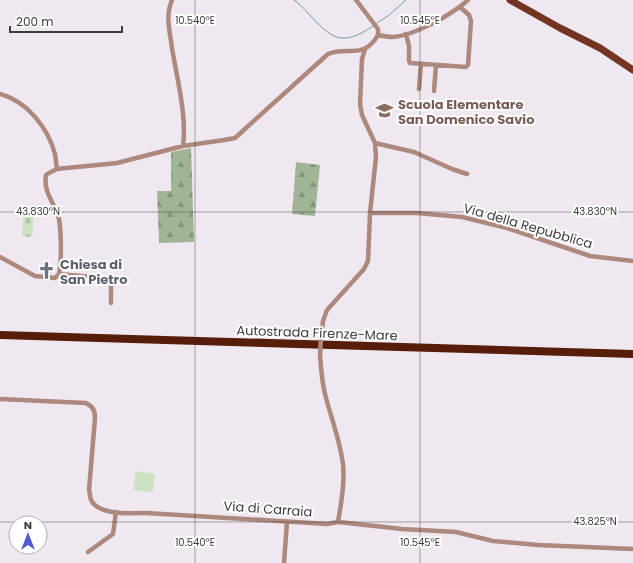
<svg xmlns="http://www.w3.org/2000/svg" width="633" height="563" font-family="Poppins,sans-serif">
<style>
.forest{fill:url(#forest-firs)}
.cemetery{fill:url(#cemetery-stones)}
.green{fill:#cbe1c2}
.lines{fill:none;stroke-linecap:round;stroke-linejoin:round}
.stream{stroke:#6e9ba3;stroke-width:1}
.minor{stroke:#ad887c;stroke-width:4.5}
.primary{stroke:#733521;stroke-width:7}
.motorway{stroke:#551d0a;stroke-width:8}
.minor-bridge{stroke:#ad887c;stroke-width:4.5}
.ticks{fill:none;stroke:#3f3c3f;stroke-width:1;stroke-opacity:0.45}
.labels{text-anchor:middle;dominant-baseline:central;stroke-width:4;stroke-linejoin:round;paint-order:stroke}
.education-label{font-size:13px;font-weight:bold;fill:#785e54;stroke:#fff;text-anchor:start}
.street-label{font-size:13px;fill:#3f3c3f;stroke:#fff}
.worship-label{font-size:13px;font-weight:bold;fill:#5b616d;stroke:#fff;text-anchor:start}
.ticks-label{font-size:10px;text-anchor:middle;fill:#3f3c3f;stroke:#fff;stroke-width:4;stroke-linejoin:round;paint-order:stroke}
</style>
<defs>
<pattern id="forest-firs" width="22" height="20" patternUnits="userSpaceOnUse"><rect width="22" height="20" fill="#9fb596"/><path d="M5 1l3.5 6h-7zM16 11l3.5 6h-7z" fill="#83947c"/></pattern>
<pattern id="cemetery-stones" width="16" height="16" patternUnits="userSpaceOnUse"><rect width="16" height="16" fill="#cbe1c2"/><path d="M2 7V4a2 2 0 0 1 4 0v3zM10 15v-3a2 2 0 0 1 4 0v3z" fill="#afc2a8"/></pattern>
</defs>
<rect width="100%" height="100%" fill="#f0e8f0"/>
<path class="forest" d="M 191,148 L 194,242 L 159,243 L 157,191 L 171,191 L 171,152 Z
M 296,162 L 320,165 L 315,216 L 292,214 Z"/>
<path class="cemetery" d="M 24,212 L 34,213 L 32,237 L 22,236 Z"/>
<path class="green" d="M 136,471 L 155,474 L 153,492 L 133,490 Z"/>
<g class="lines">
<path class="stream" d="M 294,0 C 299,3 303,8 308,13 C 331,38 341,48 373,26
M 377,23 L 388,16 L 406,0"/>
<path class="minor" d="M 172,0 C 165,16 170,32 172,48 C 177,79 187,115 183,146
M 356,0 L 378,29 L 378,35
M 406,34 L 409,46 L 409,61 L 410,63 L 466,67 L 468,65 L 471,21 L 469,15 L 460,7
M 378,35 C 383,36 388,37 393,37 C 416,35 451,15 468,0
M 419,89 L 421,64
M 434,91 L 436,65
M 0,94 C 27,101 48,128 55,154 C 56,159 56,164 57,169
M 375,143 L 414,152 L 452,169 L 467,174
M 370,213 L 417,213 L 462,217 L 507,228 L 590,256 L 633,261
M 0,257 L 35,276 L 55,278 L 59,274 C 62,263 61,230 59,219 C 55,202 43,194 46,175 L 49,173 L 57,169 L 117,163 L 183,146 L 224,140 L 235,138 L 328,54 C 347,46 364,60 378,35
M 59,274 L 103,278 L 111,283 L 111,303
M 321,338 L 323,321 L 327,310 L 364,269 L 368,261 L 370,213 L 376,157 L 375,143 L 362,115 L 360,104 L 362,59 L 365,49
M 320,355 C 321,370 322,384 326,398 C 332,420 340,441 343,464 C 345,483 341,504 338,522
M 0,399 L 86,403 C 93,407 95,410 95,418 L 89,490 C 90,493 90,497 91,500 C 99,516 131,513 146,513 L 327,524 L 338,522 L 402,529 L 456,532 L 493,541 L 538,545 L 633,549
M 88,552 L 113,534 L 116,512
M 284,563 L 287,522"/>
<path class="primary" d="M 510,0 L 560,28 L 600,48 L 633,70"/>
<path class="motorway" d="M 0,335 L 633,354"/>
<path class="minor-bridge" d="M 320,355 L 321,338"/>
</g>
<path class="ticks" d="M 195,0 L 195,563M 420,0 L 420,563M 0,212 L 633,212M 0,522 L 633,522"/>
<defs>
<symbol id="school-bare" viewBox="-9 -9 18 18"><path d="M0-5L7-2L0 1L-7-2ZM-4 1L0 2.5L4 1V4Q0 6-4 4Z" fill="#8d6e63" stroke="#fff" stroke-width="2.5" paint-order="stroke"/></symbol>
<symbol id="church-bare" viewBox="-9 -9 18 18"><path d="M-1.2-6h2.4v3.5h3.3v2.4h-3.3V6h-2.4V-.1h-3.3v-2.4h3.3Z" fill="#6b7280" stroke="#fff" stroke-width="2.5" paint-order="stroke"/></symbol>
</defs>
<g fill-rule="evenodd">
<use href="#school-bare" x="372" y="98" width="25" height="25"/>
<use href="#church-bare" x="34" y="258" width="25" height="25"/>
</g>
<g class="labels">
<g class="education-label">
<text x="398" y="104">Scuola Elementare<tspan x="398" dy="15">San Domenico Savio</tspan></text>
</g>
<g class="street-label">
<text transform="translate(528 226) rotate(16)">Via della Repubblica</text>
<text transform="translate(317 333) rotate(2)">Autostrada Firenze-Mare</text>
<text transform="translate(268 509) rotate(4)">Via di Carraia</text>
</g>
<g class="worship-label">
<text x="60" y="264">Chiesa di<tspan x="60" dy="15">San Pietro</tspan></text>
</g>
</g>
<g class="ticks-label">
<text x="195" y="24">10.540°E</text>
<text x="420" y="24">10.545°E</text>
<text x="38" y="215">43.830°N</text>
<text x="595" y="215">43.830°N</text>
<text x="595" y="525">43.825°N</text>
<text x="195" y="546">10.540°E</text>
<text x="420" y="546">10.545°E</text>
</g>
<g transform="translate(28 535)"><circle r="19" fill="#ffffff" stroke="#b2b1b2"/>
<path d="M0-3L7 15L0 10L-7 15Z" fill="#505ad1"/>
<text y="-6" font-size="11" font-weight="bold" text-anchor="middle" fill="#3f3c3f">N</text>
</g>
<path d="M10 26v6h112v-6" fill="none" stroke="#3f3c3f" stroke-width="2"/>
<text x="16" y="26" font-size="12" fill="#3f3c3f" stroke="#ffffff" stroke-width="3" paint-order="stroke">200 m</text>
</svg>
